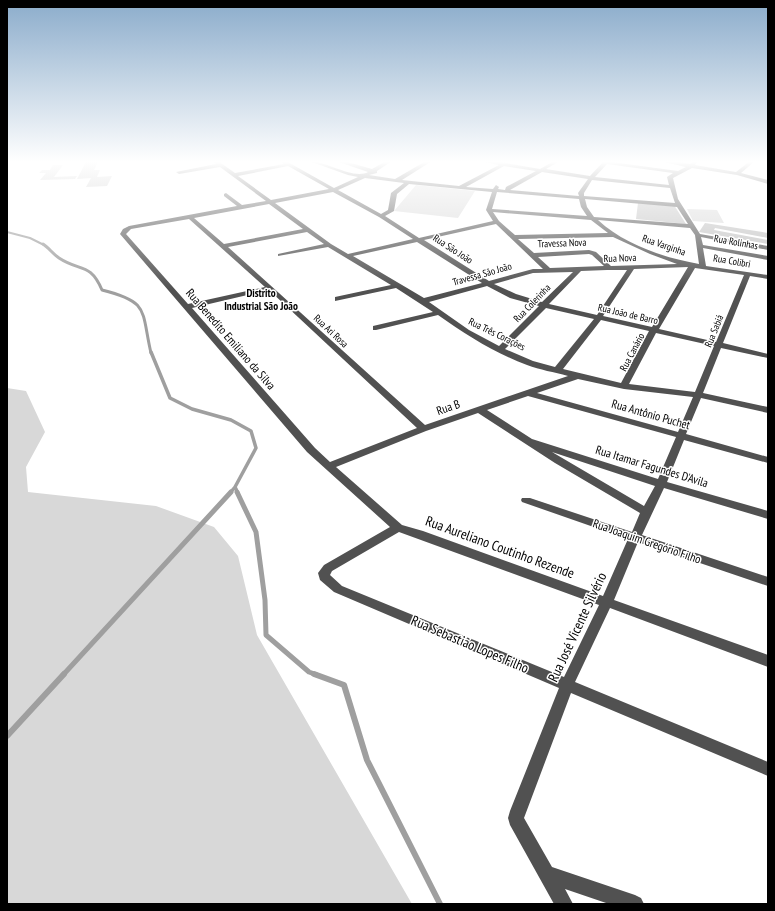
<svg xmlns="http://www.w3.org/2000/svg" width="775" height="911" font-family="'PT Sans Narrow',sans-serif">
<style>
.green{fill:#d8d8d8}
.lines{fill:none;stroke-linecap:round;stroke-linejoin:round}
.stream-far4{stroke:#9f9f9f;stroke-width:2}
.stream-far3{stroke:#9f9f9f;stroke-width:3}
.stream-far2{stroke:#9f9f9f;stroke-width:3.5}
.stream-far1{stroke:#9f9f9f;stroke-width:5}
.stream{stroke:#9f9f9f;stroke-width:6}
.building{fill:#c0c0c0}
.minor{fill:#515151;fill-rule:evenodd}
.labels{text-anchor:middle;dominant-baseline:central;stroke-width:3;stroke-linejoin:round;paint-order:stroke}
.far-street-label{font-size:10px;fill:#000;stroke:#fff}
.far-neighbourhood-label{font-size:11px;font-weight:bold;fill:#000;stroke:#fff}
.street-label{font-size:12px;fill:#000;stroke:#fff}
.near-street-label{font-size:14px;fill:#000;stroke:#fff}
</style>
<rect width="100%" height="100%" fill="#fff"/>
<path class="green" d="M 416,185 L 475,191 L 458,218 L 394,211 Z
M 687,209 L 717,210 L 724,223 L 693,221 Z
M 7,388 L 26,391 L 45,432 L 26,467 L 28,492 L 156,506 L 214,527 L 238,556 L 257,635 L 412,904 L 7,904 Z"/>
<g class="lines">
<path class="stream-far4" d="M 7,232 L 30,238 L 44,245"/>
<path class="stream-far3" d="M 43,244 C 49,248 53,254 59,258 C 80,272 90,262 102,290 C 150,302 141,310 151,353"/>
<path class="stream-far2" d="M 151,352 L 170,398 L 192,409 L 231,420 L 251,431 L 256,448 L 235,487 L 238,493
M 230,493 L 235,487"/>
<path class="stream-far1" d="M 237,492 L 256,532 L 265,600 L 266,635 L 309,672 L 317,675
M 63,675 L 231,492"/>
<path class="stream" d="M 314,674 L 344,685 L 367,760 L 440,904
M 7,736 L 64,674"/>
</g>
<path class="building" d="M 86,162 L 98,162 L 94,170 L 100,170 L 97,177 L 112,176 L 107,186 L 86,187 L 91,178 L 77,179 Z
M 53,165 L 63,165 L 54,177 L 77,176 L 75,179 L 40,180 L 46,173 L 39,173 L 42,170 L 50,170 Z
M 638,203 L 674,205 L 686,224 L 636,219 Z
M 705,223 L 768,233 L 768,238 L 715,228 L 714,230 L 768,240 L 768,244 L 699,232 Z"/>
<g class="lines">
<path class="minor" d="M 213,161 L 218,161 L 235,173 L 284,164 L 280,161 L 286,161 L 334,188 L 358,177 L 348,175 L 309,161 C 326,161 354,180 368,172 L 336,161 L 344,161 L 372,169 L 386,161 L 392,161 L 377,171 L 377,173 L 369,175 L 395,179 L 426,161 L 432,161 L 402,180 L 459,186 L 499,165 L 481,161 L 494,161 L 540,169 L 554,161 L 560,161 L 546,169 L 590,176 L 604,161 L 678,171 L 686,167 L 660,161 L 672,161 L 690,164 L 693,161 L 698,161 L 695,165 L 736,172 L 750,161 L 755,161 L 741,173 L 768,180 L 768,184 L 737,175 L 692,168 L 673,178 L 678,199 L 700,234 L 768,246 L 768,250 L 701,237 L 703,245 L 768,256 L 768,260 L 703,248 L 706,266 L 768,275 L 768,279 L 750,276 L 723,343 L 768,354 L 768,358 L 721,348 L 703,393 L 768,407 L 768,413 L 701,398 L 686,434 L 768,457 L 768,463 L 684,440 L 667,482 L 768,511 L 768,519 L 664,488 L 642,535 L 768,577 L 768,586 L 638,542 L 614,600 L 768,655 L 768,667 L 610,608 L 575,682 L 768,762 L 768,776 L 571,693 L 524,818 L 552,867 L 635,895 L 641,898 L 644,904 L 609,904 L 565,889 L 573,904 L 554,904 L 510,825 L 508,818 L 510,811 L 559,688 L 334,592 L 320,580 L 318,573 L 324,565 L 390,527 L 307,452 L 120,234 L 123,229 L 129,226 L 237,206 L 224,196 L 224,194 L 226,193 L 242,205 L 266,201 L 220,167 L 179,174 L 176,172 L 216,164 ZM 607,164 L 673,173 L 667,177 L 669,185 L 595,177 ZM 288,166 L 329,189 L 271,200 L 238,176 ZM 504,166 L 536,171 L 506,187 L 505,190 L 498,189 L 499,187 L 496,185 L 493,189 L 466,187 ZM 542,172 L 588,179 L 578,193 L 579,196 L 510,190 ZM 365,178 L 404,183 L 391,193 L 388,210 L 381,214 L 338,190 ZM 592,180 L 670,188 L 675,203 L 584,196 L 584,193 ZM 409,184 L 492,192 L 486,210 L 493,221 L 419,238 L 385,216 L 394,211 L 397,194 ZM 333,192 L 379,217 L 413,239 L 348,254 L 331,244 L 275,203 ZM 497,192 L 579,199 L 581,207 L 587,216 L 492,209 ZM 585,199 L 677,207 L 688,224 L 594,217 L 587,207 ZM 269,204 L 303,229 L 224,244 L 194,218 ZM 493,212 L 591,220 L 608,233 L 515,235 L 499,221 ZM 189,219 L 265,287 L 188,304 L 126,234 L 131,229 ZM 598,220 L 690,228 L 695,235 L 699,264 C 665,258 625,245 598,220 ZM 496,224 L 543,269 L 533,269 L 489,281 L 424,240 ZM 307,232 L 324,244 L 278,254 L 278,256 L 328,247 L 391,285 L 335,297 L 335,301 L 396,288 L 433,312 L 373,326 L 373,330 L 376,330 L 438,315 C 466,335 495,353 527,365 C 540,370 554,372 568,376 L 425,425 L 228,247 ZM 613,237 L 650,254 L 677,264 L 611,266 L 596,252 L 589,250 L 534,253 L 518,239 ZM 417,242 L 482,283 L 424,298 L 353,256 ZM 589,254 L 592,255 L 604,266 L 550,268 L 538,257 ZM 688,267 L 652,327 L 603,316 L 634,269 ZM 695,268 L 744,275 L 716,342 L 659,329 ZM 607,270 L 627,270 L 597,315 L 549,304 L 581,271 ZM 573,272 L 542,302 L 516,294 L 494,284 L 533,273 ZM 487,286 L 510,298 L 539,306 L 499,346 L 469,330 L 429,302 ZM 269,290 L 417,428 L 330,462 L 315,448 L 192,308 ZM 546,308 L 594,319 L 555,367 L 533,361 L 505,349 ZM 601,320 L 649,331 L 621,383 L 563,369 ZM 656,333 L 714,346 L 695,392 L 629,384 ZM 578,379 L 624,389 L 693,397 L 678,432 L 537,393 ZM 528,396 L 676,437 L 658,479 L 532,439 L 487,410 ZM 478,413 L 555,463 L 640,513 L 632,532 L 530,498 L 522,498 L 521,500 L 522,502 L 628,539 L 603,596 L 423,531 L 402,525 L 336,467 L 426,431 ZM 552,452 L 655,486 L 644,506 ZM 399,532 L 599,605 L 564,677 L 342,586 L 330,575 L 332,571 Z"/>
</g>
<linearGradient id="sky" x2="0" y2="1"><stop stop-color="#8baccb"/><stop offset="0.56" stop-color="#fff"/><stop offset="1" stop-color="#fff" stop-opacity="0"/></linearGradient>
<rect width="775" height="289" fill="url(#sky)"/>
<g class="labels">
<g class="far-street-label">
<text transform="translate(736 242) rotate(10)">Rua Rolinhas</text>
<text transform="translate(562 243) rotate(-2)">Travessa Nova</text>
<text transform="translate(664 245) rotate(19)">Rua Varginha</text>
<text transform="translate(453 249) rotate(33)">Rua São João</text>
<text transform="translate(620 258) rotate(-2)">Rua Nova</text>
<text transform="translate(732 261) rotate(10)">Rua Colibri</text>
<text transform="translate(482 274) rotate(-16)">Travessa São João</text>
<text transform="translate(532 303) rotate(-46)">Rua Colerinha</text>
<text transform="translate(628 314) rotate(13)">Rua João de Barro</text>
<text transform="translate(331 331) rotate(43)">Rua Ari Rosa</text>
<text transform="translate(714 331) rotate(-68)">Rua Sabiá</text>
<text transform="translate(497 334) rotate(26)">Rua Três Corações</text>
<text transform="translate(632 352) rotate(-62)">Rua Canário</text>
</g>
<g class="far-neighbourhood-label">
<text x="261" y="293">Distrito<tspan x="261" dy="13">Industrial São João</tspan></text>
</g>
<g class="street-label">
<text transform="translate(231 339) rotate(49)">Rua Benedito Emiliano da Silva</text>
<text transform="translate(448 407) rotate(-19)">Rua B</text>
<text transform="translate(651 414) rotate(16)">Rua Antônio Puchet</text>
<text transform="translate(652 466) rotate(17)">Rua Itamar Fagundes D'Avila</text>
<text transform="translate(647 541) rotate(19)">Rua Joaquim Gregório Filho</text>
</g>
<g class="near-street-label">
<text transform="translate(500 547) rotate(20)">Rua Aureliano Coutinho Rezende</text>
<text transform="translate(577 627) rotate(-65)">Rua José Vicente Silvério</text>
<text transform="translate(470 644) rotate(23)">Rua Sebastião Lopes Filho</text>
</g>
</g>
<rect width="775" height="911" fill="none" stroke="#000000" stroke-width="16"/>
</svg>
